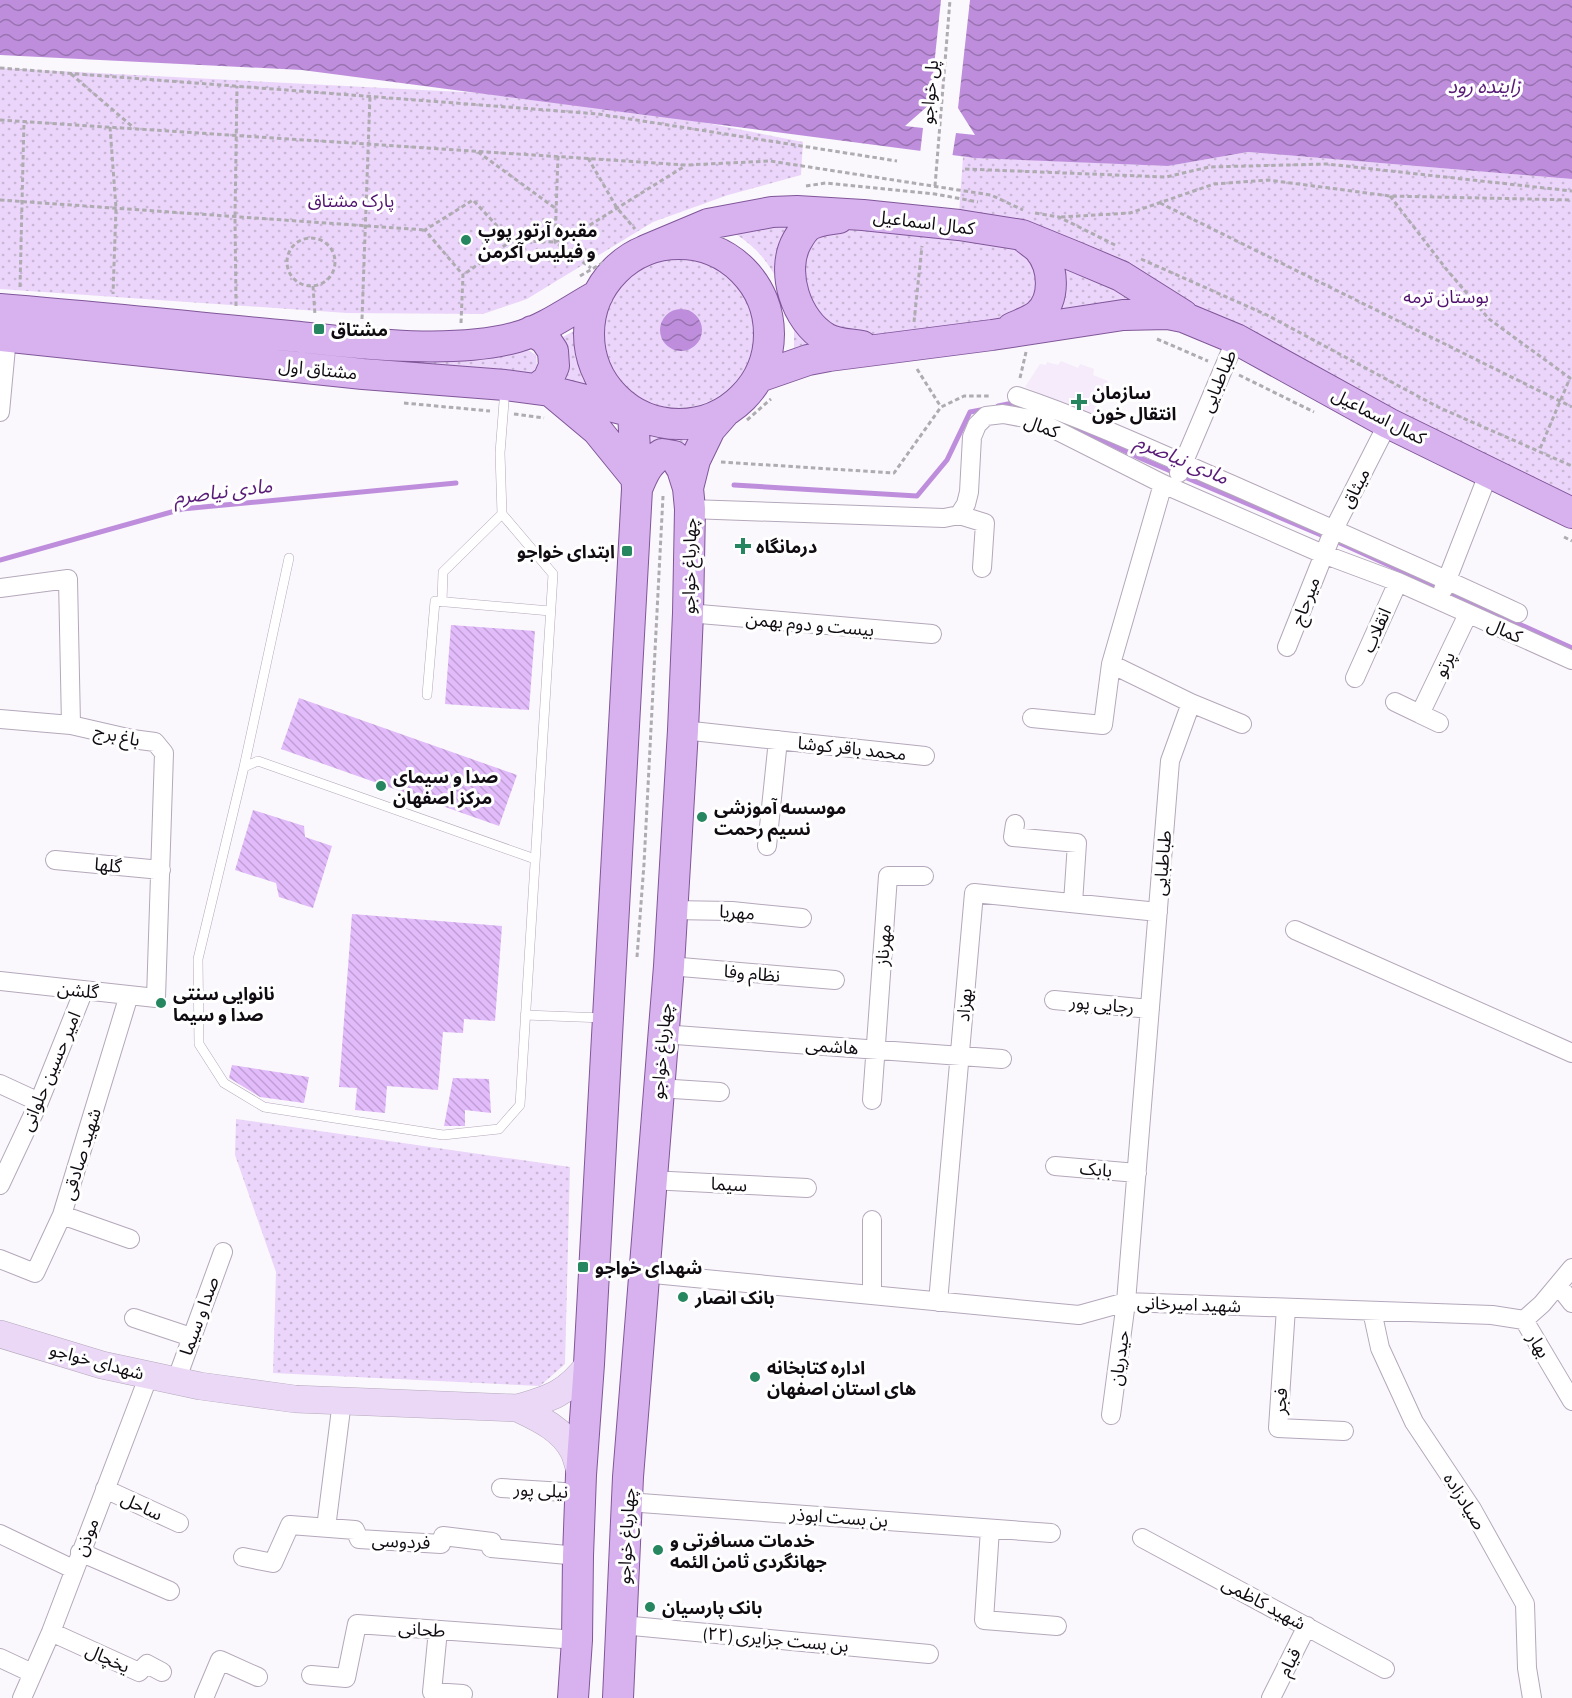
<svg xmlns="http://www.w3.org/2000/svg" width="1572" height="1698" font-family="'PT Sans Narrow','Noto Sans Arabic',sans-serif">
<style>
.built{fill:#f5ebfb}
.grass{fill:url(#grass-dots)}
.water{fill:url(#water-waves)}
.pier{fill:#faf8fc}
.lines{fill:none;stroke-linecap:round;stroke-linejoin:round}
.stream{stroke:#be8edc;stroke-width:5}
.building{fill:url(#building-back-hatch)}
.lane-casing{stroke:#b4a8bb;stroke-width:10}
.street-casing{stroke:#b4a8bb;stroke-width:20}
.secondary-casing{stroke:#b4a8bb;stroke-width:28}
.primary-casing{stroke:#80569a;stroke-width:32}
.path{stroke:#afacb1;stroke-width:3;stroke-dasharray:4.5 3;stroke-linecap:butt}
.lane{stroke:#fff;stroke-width:9}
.street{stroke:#fff;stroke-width:18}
.secondary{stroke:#ebd8f7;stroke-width:27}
.primary{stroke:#d7b2ee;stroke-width:30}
.path-bridge{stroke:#afacb1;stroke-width:3;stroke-dasharray:4.5 3;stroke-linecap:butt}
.poi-dot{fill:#26865f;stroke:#fff;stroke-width:2}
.labels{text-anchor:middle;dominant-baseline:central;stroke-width:6;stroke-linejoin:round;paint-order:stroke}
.street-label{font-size:18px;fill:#0f0b11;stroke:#fff}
.park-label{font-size:18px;fill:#50106e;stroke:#fff}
.poi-label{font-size:18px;font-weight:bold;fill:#0f0b11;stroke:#fff;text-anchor:start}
.water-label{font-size:20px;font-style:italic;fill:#581b77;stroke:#fff}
</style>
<defs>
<pattern id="grass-dots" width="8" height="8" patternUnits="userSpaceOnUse" patternTransform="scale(1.5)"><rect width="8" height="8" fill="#ebd5fa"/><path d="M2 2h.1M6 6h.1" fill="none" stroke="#c8b6d5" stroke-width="1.8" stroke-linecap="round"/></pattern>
<pattern id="water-waves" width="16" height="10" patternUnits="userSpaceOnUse" patternTransform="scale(1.5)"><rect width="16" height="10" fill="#be8edc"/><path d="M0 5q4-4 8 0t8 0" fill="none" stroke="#9972b1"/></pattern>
<pattern id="building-back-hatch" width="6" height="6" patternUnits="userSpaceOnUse" patternTransform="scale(1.5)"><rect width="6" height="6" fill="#e2bbfb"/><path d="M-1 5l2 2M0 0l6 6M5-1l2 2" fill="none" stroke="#c19fd6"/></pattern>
</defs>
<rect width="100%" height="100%" fill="#faf8fc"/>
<path class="built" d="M 1061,361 L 1078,368 L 1080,364 L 1094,369 L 1093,375 L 1108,381 L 1092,416 L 1025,387 L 1040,364 L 1046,365 L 1047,362 L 1058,365 Z"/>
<path class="grass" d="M 0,68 L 579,98 L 803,142 L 801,175 L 728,195 L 653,222 L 527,299 L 483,314 L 347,313 L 0,289 Z
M 1248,152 L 1572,179 L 1572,499 L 959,214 L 963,157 L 1168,166 Z
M 849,224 L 1024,248 L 1036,271 L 1037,286 L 1031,302 L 1009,319 L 870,339 L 840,333 L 818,316 L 801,269 L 813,238 Z
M 792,225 L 777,279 C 761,252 754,246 728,229 Z
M602 332a76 76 0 1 1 152 0a76 76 0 1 1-152 0Z
M 1060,260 L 1158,304 L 1057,313 Z
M 794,313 L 821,346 L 794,353 Z
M 574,331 L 588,386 L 555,383 L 554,342 Z
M 526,349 L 536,355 L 537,366 L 530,379 L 401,360 Z
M 639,421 C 663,430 682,432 707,426 L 687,460 L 651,451 Z
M 236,1119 L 570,1167 L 565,1364 L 540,1386 L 273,1373 L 276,1272 L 235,1155 Z"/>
<path class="water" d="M 0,0 L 1572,0 L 1572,179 L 1248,152 L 1168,166 L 975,158 L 302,70 L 0,55 Z
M660 330a21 21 0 1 1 42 0a21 21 0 1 1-42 0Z"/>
<path class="pier" d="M 941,0 L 970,0 L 958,108 L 975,135 L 956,133 L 952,158 L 920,154 L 923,128 L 905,126 L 930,104 Z"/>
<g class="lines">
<path class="stream" d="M 998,406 L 1013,403 L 1018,405
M 1061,421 L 1140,458 L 1340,543 L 1572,648
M 734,485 L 917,496 L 947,460 L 970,412 L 986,409
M 0,560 L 182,509 L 456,483"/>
</g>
<path class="building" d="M 451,625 L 535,631 L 529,710 L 445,704 Z
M 299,698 L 517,775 L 499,826 L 281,749 Z
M 253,810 L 304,826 L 305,837 L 332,846 L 313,908 L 279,897 L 276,883 L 235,870 Z
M 352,914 L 502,926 L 495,1021 L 464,1019 L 463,1033 L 443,1032 L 438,1090 L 387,1086 L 385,1113 L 355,1110 L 357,1088 L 339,1087 Z
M 232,1065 L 309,1077 L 304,1103 L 260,1097 L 229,1078 Z
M 453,1078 L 489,1079 L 491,1113 L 465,1110 L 465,1126 L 444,1126 Z"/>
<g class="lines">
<defs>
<path id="lane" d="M 505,389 L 500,453 L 502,514 L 553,574 L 520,1105 L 499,1129 L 443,1135 L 264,1107 L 224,1083 L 199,1044 L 198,959 L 244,767 L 258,761 L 535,859
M 442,602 L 443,572 L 502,514
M 427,695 L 435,601 L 550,611
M 244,767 L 289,558
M 525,1015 L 604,1018"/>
<path id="street" d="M 1017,396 C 1091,421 1163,455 1235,486 C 1330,528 1424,569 1518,613
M 0,412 L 7,337
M 1179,473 L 1236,339
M 690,509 L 944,518 L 959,515 L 966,504 L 969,492 L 972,437 L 977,425 L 986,416 L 1003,414 L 1036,420 L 1163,484 L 1323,554 L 1398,582 L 1572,660
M 959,515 L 985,523 L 982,568
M 0,588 L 68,579 L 71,725
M 1443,590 L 1489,472
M 688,613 L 932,634
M 1287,647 L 1334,529 L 1388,423
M 1355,678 L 1398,582
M 1395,702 L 1420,714
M 1191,703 L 1242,724
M 1032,718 L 1103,725 L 1111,664
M 0,719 L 71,725 L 132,739 L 155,742 L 164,753 L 156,998 L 0,981
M 1439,723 L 1420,714 L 1468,614
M 683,730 L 925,756
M 1015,824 L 1013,837 L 1077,843 L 1073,903
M 767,846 L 778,740
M 55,860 L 161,870
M 671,910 L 732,911 L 802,918
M 1295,930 L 1572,1053
M 669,966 L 835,980
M 1054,1000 L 1150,1009
M 662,1034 L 1002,1059
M 0,1084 L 39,1102
M 658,1088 L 720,1092
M 872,1100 L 888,876 L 924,876
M 1055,1166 L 1137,1173
M 650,1180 L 807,1188
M 0,1185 L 39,1102 L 84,990
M 62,1215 L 130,1239
M 0,1259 L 35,1273 L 62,1215 L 129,995
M 643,1273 L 1079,1315 L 1126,1302 L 1492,1315 L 1524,1320 L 1542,1304 L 1572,1268
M 1558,1285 L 1572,1303
M 872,1295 L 872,1220
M 938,1302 L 974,893 L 1158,912
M 1286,1308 L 1278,1428 L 1344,1431
M 1372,1311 L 1380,1348 L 1414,1422 L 1472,1509 L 1525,1604 L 1527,1668 L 1532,1698
M 134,1318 L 191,1337
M 1524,1320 L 1572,1401
M 176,1381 L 223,1252
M 1111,1415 L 1126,1302 L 1170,761 L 1191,703 L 1111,664 L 1163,484
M 501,1488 L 580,1493
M 105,1489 L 179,1523
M 627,1502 L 1051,1533
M 326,1528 L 342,1401
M 990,1529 L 984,1620 L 1057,1626
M 0,1534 L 73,1569
M 1142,1538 L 1385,1669
M 80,1552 L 170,1591
M 243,1557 L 273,1563 L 290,1525 L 355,1530 L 359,1539 L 441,1544 L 443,1536 L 492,1542 L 491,1548 L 578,1556
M 622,1625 L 929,1654
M 438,1630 L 432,1692 L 463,1694
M 51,1632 L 139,1672 L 147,1664 L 162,1672
M 0,1658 L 32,1673
M 311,1675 L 346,1678 L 357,1624 L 577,1640
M 22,1698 L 51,1632 L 149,1375
M 204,1698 L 220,1660 L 258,1677
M 1271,1698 L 1307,1626"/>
<path id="secondary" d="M 0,1334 L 102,1365 L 200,1386 L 295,1399 L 517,1408 C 550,1399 568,1393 589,1364
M 517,1408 C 538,1418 563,1429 574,1452 C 577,1459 579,1468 581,1475"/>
<path id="primary" d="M 839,218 C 830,219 821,220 812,224 C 805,227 801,234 797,241 C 780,271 796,321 826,338 C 836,344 850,344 862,346
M589 334a90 90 0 1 1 180 0a90 90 0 1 1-180 0Z
M 646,250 L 708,224 L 772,212 L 797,211 L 863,215 L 959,225 L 1022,235 L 1076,257 L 1121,276 L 1183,315
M 0,309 C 97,317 194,327 290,336 C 356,343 454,355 517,337 C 546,329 572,309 598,295
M 1012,328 C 1021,324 1030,321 1038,315 C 1056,299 1054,267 1039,249 C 1035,245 1029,241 1024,237
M 532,331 L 545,339 L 553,351 L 554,366 L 548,380 L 536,389
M 0,336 L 363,374 L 505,385 L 550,391 L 633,412
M 759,377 L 808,360 L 829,356 L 992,335 L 1123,315 L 1168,314 L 1183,317 L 1236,339 L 1388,423 L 1572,513
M 554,394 L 597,430 L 636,478
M 637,489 C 643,474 648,462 662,454 L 674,456 L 682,469 L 688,488
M 573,1698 L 577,1640 L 578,1556 L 581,1475 L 589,1364 L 637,489 L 633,412
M 618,1698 L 628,1477 L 669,966 L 683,730 L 688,613 L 690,509 L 688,488 L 695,460 L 710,429 L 724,413"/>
</defs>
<use href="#lane" class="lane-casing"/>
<use href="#street" class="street-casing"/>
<use href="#secondary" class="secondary-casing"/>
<use href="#primary" class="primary-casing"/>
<path class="path" d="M 0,68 L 598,114 L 897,161
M 71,74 L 134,128
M 0,120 L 686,165 L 770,161 L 991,195 L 1023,210
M 110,127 L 116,208 L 113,294
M 478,152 L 555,208
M 558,156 L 555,242 L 591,268
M 588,158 L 617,208 L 635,229
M 965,169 L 1166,177 L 1209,167 L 1327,164 L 1572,191
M 806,186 L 826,183 L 935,194 L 978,202
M 1390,196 L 1447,270 L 1489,319 L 1570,378 L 1539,451
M 0,200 L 425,230
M 1160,203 L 1572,407
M 1035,213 L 1059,217 L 1117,246
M 1061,217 L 1130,213 L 1214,184 L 1268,180 L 1390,196 L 1572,200
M287 262a24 24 0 1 1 48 0a24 24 0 1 1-48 0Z
M 511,241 L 555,242 L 585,228 L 685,166
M 1141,259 L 1267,315 L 1438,407 L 1572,466
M 580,276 L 623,251
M 313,286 L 315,315
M 20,287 L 24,120
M 236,306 L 235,217 L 237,86
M 362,319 L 370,96
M 914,322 L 922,246
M 461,323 L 463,275 L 425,230 L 473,200 L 511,241 L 463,275
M 580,333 L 590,376
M 1157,339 L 1208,361
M 917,369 L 941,407
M 1239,375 L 1314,412
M 1020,378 L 1026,352
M 404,403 L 490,411
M 514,414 L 544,418
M 747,420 L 771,399
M 721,462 L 894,473 L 941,407 L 964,396 L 989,396
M 1564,537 L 1572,541
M 637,957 L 644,864 L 663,496"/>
<use href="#lane" class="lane"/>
<use href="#street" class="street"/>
<use href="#secondary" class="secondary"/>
<use href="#primary" class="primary"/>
<path class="path-bridge" d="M 935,186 L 950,0"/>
</g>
<g class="poi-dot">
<circle cx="466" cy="240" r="6"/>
<rect x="313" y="323" width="12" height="12" rx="3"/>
<path d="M1076 393h6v6h6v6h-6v6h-6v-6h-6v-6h6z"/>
<path d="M740 537h6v6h6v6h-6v6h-6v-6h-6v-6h6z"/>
<rect x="621" y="545" width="12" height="12" rx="3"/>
<circle cx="381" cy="786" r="6"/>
<circle cx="702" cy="817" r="6"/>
<circle cx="161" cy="1003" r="6"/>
<rect x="577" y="1261" width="12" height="12" rx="3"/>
<circle cx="683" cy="1297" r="6"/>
<circle cx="755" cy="1377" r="6"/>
<circle cx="658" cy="1550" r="6"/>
<circle cx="650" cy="1607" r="6"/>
</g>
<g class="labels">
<g class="street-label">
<text transform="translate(929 92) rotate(-85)">پل خواجو</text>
<text transform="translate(924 222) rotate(7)">کمال اسماعیل</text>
<text transform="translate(318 369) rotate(6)">مشتاق اول</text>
<text transform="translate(1218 381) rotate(-67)">طباطبایی</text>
<text transform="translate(1379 416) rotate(27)">کمال اسماعیل</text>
<text transform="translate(1042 426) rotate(21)">کمال</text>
<text transform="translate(1355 488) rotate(-63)">میثاق</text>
<text transform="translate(689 566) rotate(-89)">چهارباغ خواجو</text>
<text transform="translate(1305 601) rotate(-69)">میرحاج</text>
<text transform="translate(810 624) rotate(5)">بیست و دوم بهمن</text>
<text transform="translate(1376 630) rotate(-66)">انقلاب</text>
<text transform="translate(1505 630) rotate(24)">کمال</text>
<text transform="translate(1444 664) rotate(-64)">پرتو</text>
<text transform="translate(117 735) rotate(12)">باغ برج</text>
<text transform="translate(852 748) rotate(6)">محمد باقر کوشا</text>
<text transform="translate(1162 863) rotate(-85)">طباطبایی</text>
<text transform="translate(108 865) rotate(6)">گلها</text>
<text transform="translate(737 912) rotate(4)">مهریا</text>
<text transform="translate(883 945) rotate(-86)">مهرناز</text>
<text transform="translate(752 973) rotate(5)">نظام وفا</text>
<text transform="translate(78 990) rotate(6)">گلشن</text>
<text transform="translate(1102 1004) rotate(5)">رجایی پور</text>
<text transform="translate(964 1005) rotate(-85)">بهزاد</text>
<text transform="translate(832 1046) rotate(4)">هاشمی</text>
<text transform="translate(661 1051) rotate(-85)">چهارباغ خواجو</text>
<text transform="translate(50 1071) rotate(-67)">امیر حسین حلوانی</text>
<text transform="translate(81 1154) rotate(-73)">شهید صادقی</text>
<text transform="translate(1096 1169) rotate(5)">بابک</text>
<text transform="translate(729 1184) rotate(3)">سیما</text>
<text transform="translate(1189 1304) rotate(2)">شهید امیرخانی</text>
<text transform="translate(199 1316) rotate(-70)">صدا و سیما</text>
<text transform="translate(1539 1345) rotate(59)">بهار</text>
<text transform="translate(1119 1358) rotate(-82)">حیدریان</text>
<text transform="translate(97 1361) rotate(15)">شهدای خواجو</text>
<text transform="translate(1280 1401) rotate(-86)">فجر</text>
<text transform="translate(541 1490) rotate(3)">نیلی پور</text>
<text transform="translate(1465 1501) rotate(58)">صیادزاده</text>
<text transform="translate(142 1506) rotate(25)">ساحل</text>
<text transform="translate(839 1517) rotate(4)">بن بست ابوذر</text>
<text transform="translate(626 1536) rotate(-87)">چهارباغ خواجو</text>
<text transform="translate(86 1537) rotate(-69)">موذن</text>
<text transform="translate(401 1541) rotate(3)">فردوسی</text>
<text transform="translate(1264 1603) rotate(28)">شهید کاظمی</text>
<text transform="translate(422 1629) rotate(4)">طحانی</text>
<text transform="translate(776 1639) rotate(5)">بن بست جزایری (۲۲)</text>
<text transform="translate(108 1658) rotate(24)">یخچال</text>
<text transform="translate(1289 1662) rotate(-63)">قیام</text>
</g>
<g class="park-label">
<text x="351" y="200">پارک مشتاق</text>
<text x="1446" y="296">بوستان ترمه</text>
</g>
<g class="poi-label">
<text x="478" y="230">مقبره آرتور پوپ<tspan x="478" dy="21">و فیلیس آکرمن</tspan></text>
<text x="331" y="329">مشتاق</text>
<text x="1092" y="392">سازمان<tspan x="1092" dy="21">انتقال خون</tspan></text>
<text x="756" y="546">درمانگاه</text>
<text x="615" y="551" text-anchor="end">ابتدای خواجو</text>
<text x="393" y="776">صدا و سیمای<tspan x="393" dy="21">مرکز اصفهان</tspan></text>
<text x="714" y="807">موسسه آموزشی<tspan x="714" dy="21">نسیم رحمت</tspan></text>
<text x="173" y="993">نانوایی سنتی<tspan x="173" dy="21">صدا و سیما</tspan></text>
<text x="595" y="1267">شهدای خواجو</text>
<text x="695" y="1297">بانک انصار</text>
<text x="767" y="1367">اداره کتابخانه<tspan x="767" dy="21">های استان اصفهان</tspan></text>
<text x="670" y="1540">خدمات مسافرتی و<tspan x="670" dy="21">جهانگردی ثامن الئمه</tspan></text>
<text x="662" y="1607">بانک پارسیان</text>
</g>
<g class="water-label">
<text x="1484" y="86">زاینده رود</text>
<text transform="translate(1182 459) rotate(23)">مادی نیاصرم</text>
<text transform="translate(223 491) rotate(-7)">مادی نیاصرم</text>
</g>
</g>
</svg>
